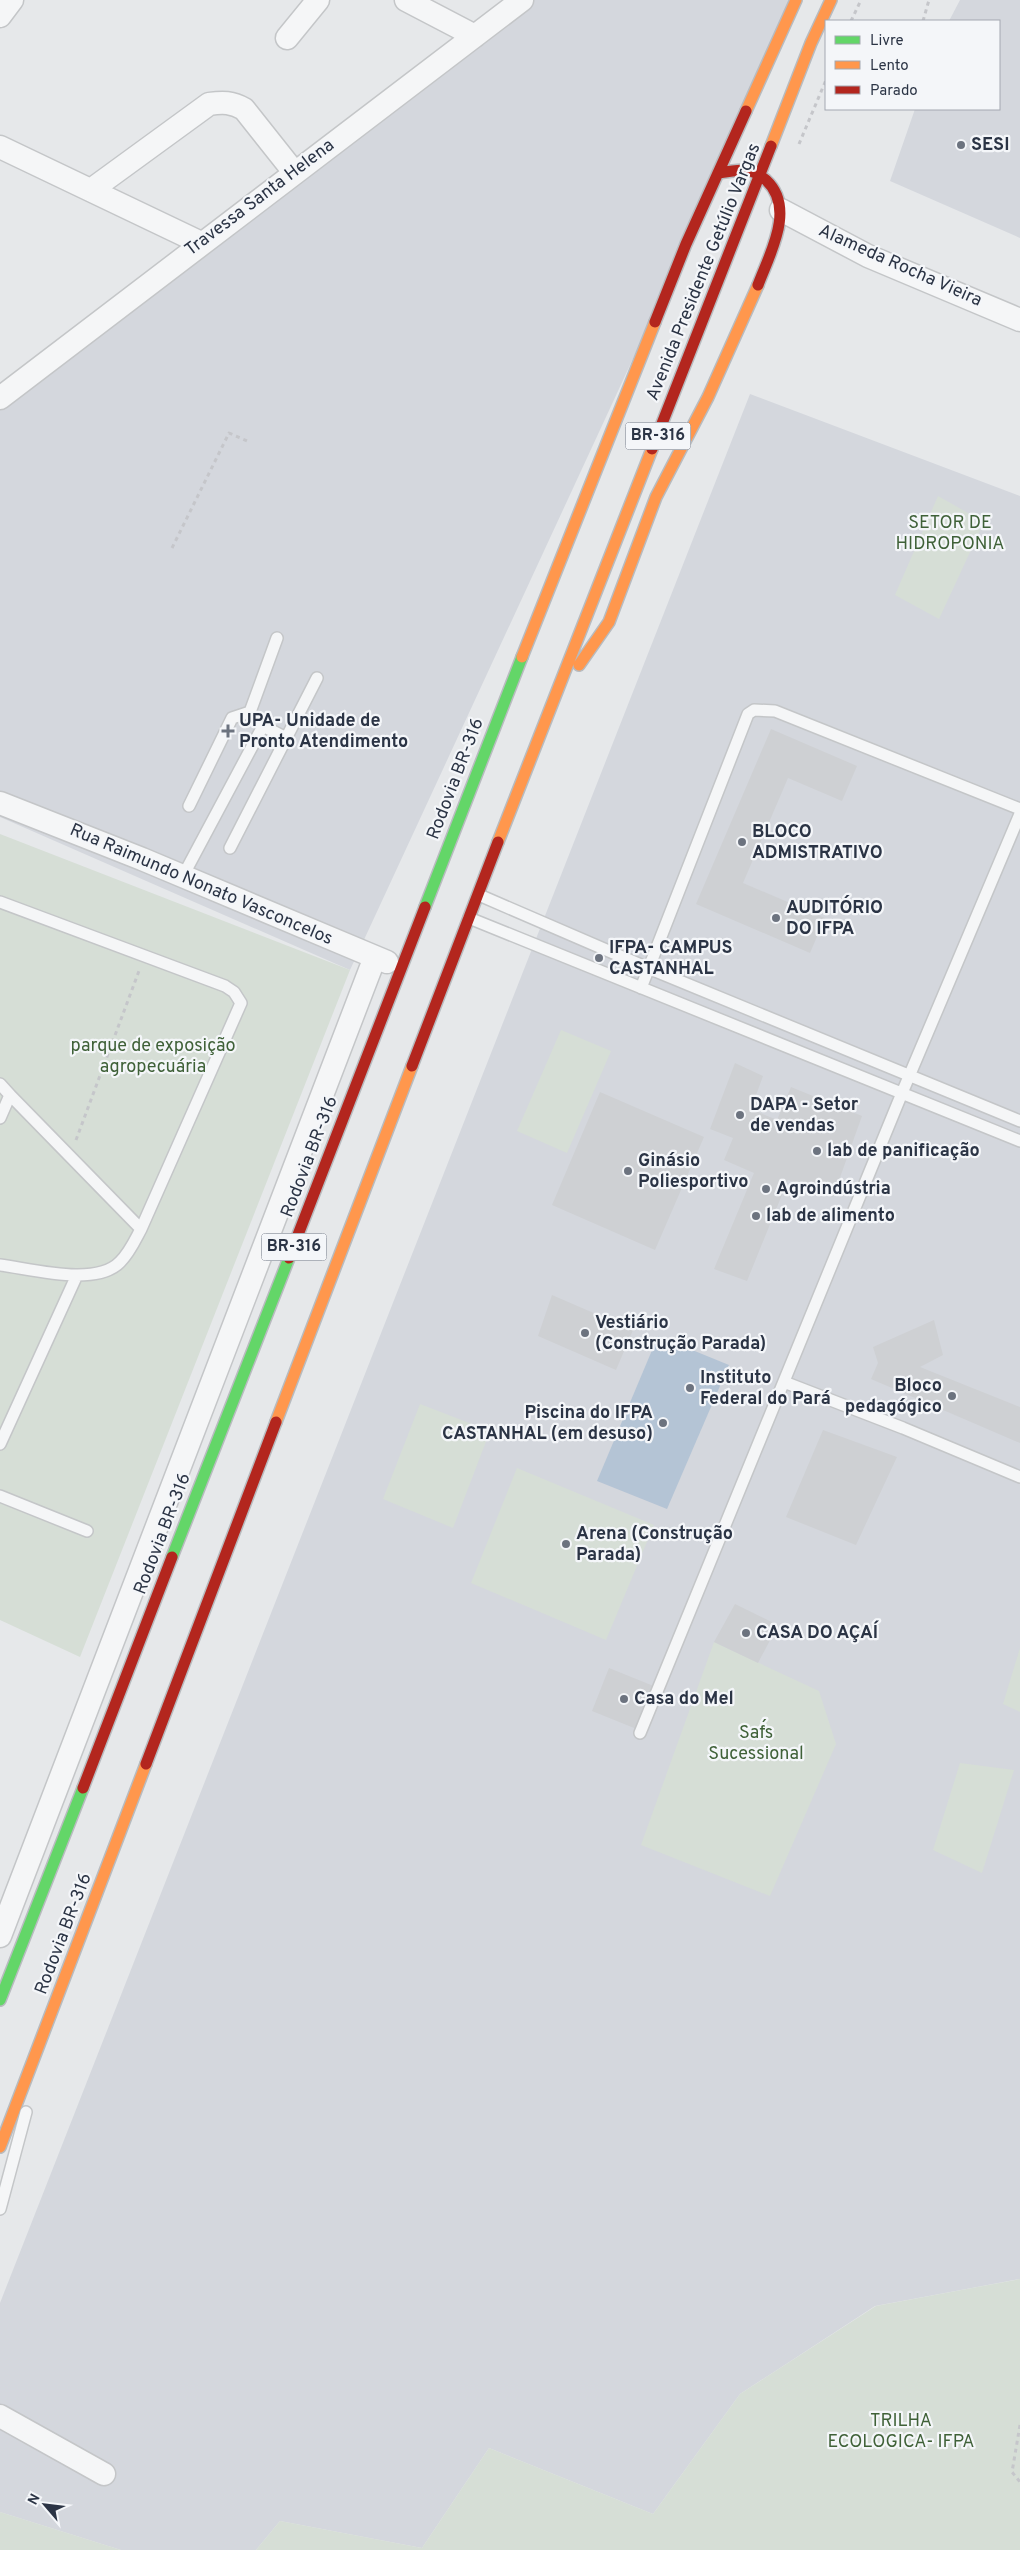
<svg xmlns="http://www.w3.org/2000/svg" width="1020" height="2550" font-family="Overpass,sans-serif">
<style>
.built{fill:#d4d7dd}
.green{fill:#d6ded6}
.water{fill:#b4c4d5}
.building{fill:#ced0d3}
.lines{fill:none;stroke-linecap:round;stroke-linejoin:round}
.lane-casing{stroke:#c4c6c8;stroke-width:14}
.street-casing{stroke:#c4c6c8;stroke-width:25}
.fast-casing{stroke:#b8bbbf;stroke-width:14}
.slow-casing{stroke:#b8bbbf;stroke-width:14}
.jam-casing{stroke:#b8bbbf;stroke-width:14}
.path{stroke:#c5c6ca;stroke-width:3;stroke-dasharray:4 4;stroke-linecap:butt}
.lane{stroke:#f5f6f7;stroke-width:11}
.street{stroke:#f5f6f7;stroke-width:22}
.fast{stroke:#63d668;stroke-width:11}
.slow{stroke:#ff974d;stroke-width:11}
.jam{stroke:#b3261e;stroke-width:11}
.poi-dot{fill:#6c737f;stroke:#f4f6f9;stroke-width:2}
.labels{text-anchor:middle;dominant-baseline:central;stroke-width:4.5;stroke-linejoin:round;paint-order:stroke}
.shield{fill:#f4f6f9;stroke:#676e7b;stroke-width:1}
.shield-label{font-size:16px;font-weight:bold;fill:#2b3445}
.poi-label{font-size:18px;font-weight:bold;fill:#2b3445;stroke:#f4f6f9;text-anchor:start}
.street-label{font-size:18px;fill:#2b3445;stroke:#f4f6f9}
.park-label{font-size:18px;fill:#3f6138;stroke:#f4f6f9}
</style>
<rect width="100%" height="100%" fill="#e6e8ea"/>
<path class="built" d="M 523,0 L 799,0 L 350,970 L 0,817 L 0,398 Z
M 960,0 L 1020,0 L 1020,238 L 890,181 L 915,109 L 999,109 L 999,21 L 949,21 Z
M 750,394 L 1020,496 L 1020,2279 L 875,2306 L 740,2394 L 653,2514 L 489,2448 L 422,2548 L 280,2521 L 256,2550 L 121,2550 L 0,2512 L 0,2303 Z"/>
<path class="green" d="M 938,496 L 984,522 L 939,619 L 895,595 Z
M 0,834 L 350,970 L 80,1657 L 0,1620 Z
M 561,1030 L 611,1051 L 567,1153 L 517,1131 Z
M 420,1404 L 490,1431 L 453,1528 L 383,1499 Z
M 517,1468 L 654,1525 L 606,1640 L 471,1583 Z
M 714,1642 L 819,1691 L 836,1744 L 770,1896 L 641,1845 Z
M 1020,1648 L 1020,1712 L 1003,1704 Z
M 960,1763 L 1014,1770 L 982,1873 L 933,1850 Z
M 1020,2279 L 1020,2550 L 256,2550 L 280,2521 L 422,2548 L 489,2448 L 653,2514 L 740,2394 L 876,2306 Z
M 0,2512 L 121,2550 L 0,2550 Z"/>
<path class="water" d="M 658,1336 L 729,1365 L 667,1509 L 597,1481 Z"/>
<path class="building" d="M 771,729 L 857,766 L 842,801 L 788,778 L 743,883 L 825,918 L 810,953 L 696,904 Z
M 735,1063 L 763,1076 L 751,1109 L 777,1120 L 791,1087 L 862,1116 L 833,1197 L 788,1180 L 747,1281 L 714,1269 L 754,1173 L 724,1160 L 733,1138 L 710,1129 Z
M 600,1092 L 704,1137 L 655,1250 L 552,1205 Z
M 552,1295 L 633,1330 L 616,1370 L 538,1336 Z
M 934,1320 L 943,1355 L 920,1367 L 1020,1407 L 1020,1443 L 871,1379 L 878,1363 L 873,1347 Z
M 823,1430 L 897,1457 L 856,1545 L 786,1517 Z
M 735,1604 L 778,1625 L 758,1663 L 714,1642 Z
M 609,1668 L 656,1687 L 639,1730 L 592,1711 Z"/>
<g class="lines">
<defs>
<path id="lane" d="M 250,712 L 277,638
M 263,726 L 286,738
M 230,848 L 317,678
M 183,876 L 263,726 L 250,712 L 232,718 L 189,806
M 479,895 L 648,968 L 1020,1121
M 0,902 L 225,986 L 234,992 L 241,1003 L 141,1229 C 135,1240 130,1252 120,1262 C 96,1287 32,1269 0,1265
M 469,918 L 1020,1141
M 641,988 L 748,714 L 754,710 L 775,711 L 1020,809
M 0,1084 L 10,1095 L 0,1118
M 10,1095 L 141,1229
M 784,1382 L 903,1428 L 1020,1477
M 0,1444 L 77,1275
M 0,1496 L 87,1531
M 640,1733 L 902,1093 L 1020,814
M 0,2209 L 26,2112"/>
<path id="street" d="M 406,0 L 475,36
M 0,16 L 12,0
M 287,38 L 318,0
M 0,147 L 201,243
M 91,190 L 209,104 C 223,102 232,102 244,109 L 294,172
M 781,210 L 868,256 L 1020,320
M 0,398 L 522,0
M 0,803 L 142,859 L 387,962
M 0,1936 L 375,957
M 0,2416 L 104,2474"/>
<path id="fast" d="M 425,907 L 522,657
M 172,1557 L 289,1258
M 0,2000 L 83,1788"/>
<path id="slow" d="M 746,111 L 796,0
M 771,146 L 811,43 L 831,0
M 522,657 L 655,322
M 579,665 L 609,622 L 656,497 L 708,397 L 758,285
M 498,842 L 652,449
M 276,1422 L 412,1066
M 0,2147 L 146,1764"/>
<path id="jam" d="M 718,173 C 727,172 736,170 745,170 C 752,170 761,176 766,180 C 796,208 770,253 758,285
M 655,322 L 686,244 L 746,111
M 652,449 L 771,146
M 412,1066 L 498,842
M 289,1258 L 425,907
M 146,1764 L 276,1422
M 83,1788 L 172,1557"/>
</defs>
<use href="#lane" class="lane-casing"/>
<use href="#street" class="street-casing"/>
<use href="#fast" class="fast-casing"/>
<use href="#slow" class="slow-casing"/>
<use href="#jam" class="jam-casing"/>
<path class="path" d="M 851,21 L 861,0
M 923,21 L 929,0
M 799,144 L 826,80
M 172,548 L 229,433 L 247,441
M 76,1140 L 139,971
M 1020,2425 L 1012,2472 L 1020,2482"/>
<use href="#lane" class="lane"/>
<use href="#street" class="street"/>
<use href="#fast" class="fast"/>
<use href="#slow" class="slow"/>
<use href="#jam" class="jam"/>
</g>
<g class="poi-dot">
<circle cx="961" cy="145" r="5"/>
<path d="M225.5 723.5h5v5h5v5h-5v5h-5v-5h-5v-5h5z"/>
<circle cx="742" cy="842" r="5"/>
<circle cx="776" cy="918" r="5"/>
<circle cx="599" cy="958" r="5"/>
<circle cx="740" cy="1115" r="5"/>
<circle cx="817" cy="1151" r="5"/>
<circle cx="628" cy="1171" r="5"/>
<circle cx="766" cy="1189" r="5"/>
<circle cx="756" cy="1216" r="5"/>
<circle cx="585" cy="1333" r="5"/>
<circle cx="690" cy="1388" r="5"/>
<circle cx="952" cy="1396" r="5"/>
<circle cx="663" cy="1423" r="5"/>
<circle cx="566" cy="1544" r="5"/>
<circle cx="746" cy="1633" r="5"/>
<circle cx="624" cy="1699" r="5"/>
</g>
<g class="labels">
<g class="shield">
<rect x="625.5" y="422.5" width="65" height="27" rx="4"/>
<rect x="261.5" y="1233.5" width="65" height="27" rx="4"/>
</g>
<g class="shield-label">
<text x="658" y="436">BR-316</text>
<text x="294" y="1247">BR-316</text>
</g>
<g class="poi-label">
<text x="971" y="145">SESI</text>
<text x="239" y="721">UPA- Unidade de<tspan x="239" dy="21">Pronto Atendimento</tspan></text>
<text x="752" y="832">BLOCO<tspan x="752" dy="21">ADMISTRATIVO</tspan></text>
<text x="786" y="908">AUDITÓRIO<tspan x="786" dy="21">DO IFPA</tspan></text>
<text x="609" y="948">IFPA- CAMPUS<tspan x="609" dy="21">CASTANHAL</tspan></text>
<text x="750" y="1105">DAPA - Setor<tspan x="750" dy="21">de vendas</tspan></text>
<text x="827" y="1151">lab de panificação</text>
<text x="638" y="1161">Ginásio<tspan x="638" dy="21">Poliesportivo</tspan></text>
<text x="776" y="1189">Agroindústria</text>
<text x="766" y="1216">lab de alimento</text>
<text x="595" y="1323">Vestiário<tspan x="595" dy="21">(Construção Parada)</tspan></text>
<text x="700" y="1378">Instituto<tspan x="700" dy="21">Federal do Pará</tspan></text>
<text x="942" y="1386" text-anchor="end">Bloco<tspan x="942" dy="21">pedagógico</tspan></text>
<text x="653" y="1413" text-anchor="end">Piscina do IFPA<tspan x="653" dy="21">CASTANHAL (em desuso)</tspan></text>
<text x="576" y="1534">Arena (Construção<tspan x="576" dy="21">Parada)</tspan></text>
<text x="756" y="1633">CASA DO AÇAÍ</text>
<text x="634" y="1699">Casa do Mel</text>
</g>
<g class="street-label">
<text transform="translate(260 198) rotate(-37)">Travessa Santa Helena</text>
<text transform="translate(900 266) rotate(24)">Alameda Rocha Vieira</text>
<text transform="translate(704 272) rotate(-68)">Avenida Presidente Getúlio Vargas</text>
<text transform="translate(456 779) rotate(-69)">Rodovia BR-316</text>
<text transform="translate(201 885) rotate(23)">Rua Raimundo Nonato Vasconcelos</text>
<text transform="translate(310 1157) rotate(-69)">Rodovia BR-316</text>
<text transform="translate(163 1534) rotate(-69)">Rodovia BR-316</text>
<text transform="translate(64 1934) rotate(-69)">Rodovia BR-316</text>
</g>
<g class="park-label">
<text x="950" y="523">SETOR DE<tspan x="950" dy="21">HIDROPONIA</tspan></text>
<text x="153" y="1046">parque de exposição<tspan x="153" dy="21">agropecuária</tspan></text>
<text x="756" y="1733">Saf´s<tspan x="756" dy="21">Sucessional</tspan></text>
<text x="901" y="2421">TRILHA<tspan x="901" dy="21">ECOLOGICA- IFPA</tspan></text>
</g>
</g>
<rect x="825" y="20" width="175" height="90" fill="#f4f6f9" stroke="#a4a8b1"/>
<rect x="835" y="36" width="25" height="8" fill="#63d668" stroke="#a4a8b1"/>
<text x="870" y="45" font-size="15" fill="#2b3445">Livre</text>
<rect x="835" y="61" width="25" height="8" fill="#ff974d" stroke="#a4a8b1"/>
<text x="870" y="70" font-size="15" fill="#2b3445">Lento</text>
<rect x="835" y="86" width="25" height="8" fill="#b3261e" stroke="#a4a8b1"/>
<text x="870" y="95" font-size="15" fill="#2b3445">Parado</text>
<g transform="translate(45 2505) rotate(298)" stroke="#f4f6f9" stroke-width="4" paint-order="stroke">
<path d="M0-4L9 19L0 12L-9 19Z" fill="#2b3445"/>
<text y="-8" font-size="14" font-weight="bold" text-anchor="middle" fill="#2b3445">N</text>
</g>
</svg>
